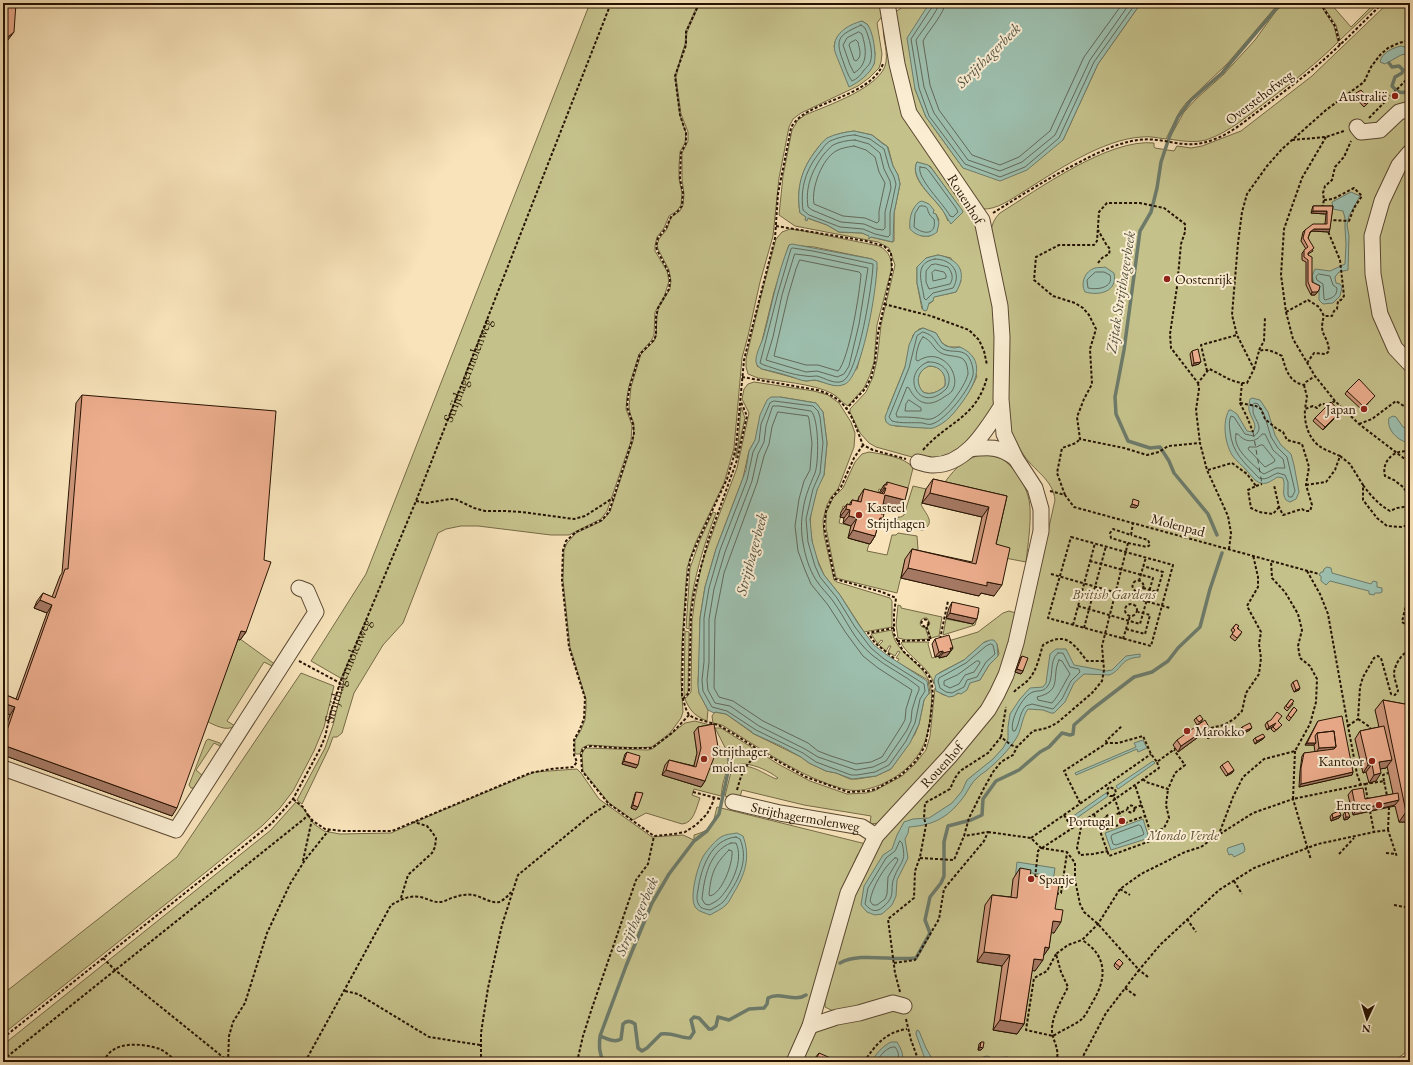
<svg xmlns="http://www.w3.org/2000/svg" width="1413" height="1065" font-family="'EB Garamond',serif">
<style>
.green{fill:#c5c18b;stroke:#766a46;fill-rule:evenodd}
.water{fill:#9dbead;stroke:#6d7a69;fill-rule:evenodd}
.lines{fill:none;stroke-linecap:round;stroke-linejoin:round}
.shore{stroke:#626858;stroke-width:1}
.stream{stroke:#6d7a69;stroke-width:3.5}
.ferry{stroke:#504f3e;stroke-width:1;stroke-dasharray:5 4;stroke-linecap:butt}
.minor-casing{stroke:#5a4730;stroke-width:17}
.path{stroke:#261302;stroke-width:2;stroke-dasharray:3 2;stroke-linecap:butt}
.minor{stroke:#faedd2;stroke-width:15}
.wall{fill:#cb9579;stroke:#261302}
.shaded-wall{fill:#a57963;stroke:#261302}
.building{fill:#ecad8d;stroke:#261302}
.poi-dot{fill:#8f2418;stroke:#faedd2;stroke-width:1.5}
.labels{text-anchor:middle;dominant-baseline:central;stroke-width:4;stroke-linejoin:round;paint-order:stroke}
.poi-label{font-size:14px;fill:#261302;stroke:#faedd2;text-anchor:end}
.street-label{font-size:14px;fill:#261302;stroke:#faedd2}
.park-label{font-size:14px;font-style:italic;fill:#5e5032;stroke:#faedd2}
.water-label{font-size:15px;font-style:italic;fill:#504f3e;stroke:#faedd2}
</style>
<rect width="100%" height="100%" fill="#f8e3ba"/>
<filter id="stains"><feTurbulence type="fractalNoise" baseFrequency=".005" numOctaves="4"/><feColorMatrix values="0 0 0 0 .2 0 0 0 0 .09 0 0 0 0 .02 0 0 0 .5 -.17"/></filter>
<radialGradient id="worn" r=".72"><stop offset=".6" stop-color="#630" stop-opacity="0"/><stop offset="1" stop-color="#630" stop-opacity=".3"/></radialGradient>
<path class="green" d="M 590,3 L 697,3 L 697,6 L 686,31 L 685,44 L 675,76 L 680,115 L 686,133 L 685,143 L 680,152 L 679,166 L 679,179 L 682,193 L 681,205 L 677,211 L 669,216 L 664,228 L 657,237 L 655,246 L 655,251 L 667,271 L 669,281 L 664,297 L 655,312 L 654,335 L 651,341 L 639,354 L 629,386 L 627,397 L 626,409 L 632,425 L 631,441 L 607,511 L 601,519 L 569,535 L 551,535 L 478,526 L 461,526 L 446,529 L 438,533 L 403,623 L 383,645 L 354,693 L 342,733 L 337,737 L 333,737 L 329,748 L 302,804 L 297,800 L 325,748 L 333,725 L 344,680 L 311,661 L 366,574 Z
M 698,3 L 884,3 L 883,15 L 877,23 L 882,54 L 881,62 L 879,68 L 869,78 L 858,86 L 801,113 L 793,119 L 789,127 L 779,178 L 773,236 L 760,282 L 748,336 L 742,358 L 734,448 L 724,483 L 695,544 L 687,568 L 682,642 L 681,680 L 683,712 L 681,718 L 670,733 L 652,747 L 637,748 L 588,745 L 582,748 L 580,754 L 575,754 L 575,740 L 581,730 L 585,720 L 586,708 L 586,699 L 570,647 L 563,580 L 564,550 L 567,543 L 576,533 L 602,521 L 610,512 L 633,441 L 634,424 L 630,413 L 629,406 L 631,387 L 641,354 L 654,341 L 656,336 L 657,317 L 658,309 L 670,289 L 671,281 L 669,270 L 658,249 L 657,245 L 659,239 L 667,229 L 671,217 L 680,211 L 683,205 L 684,194 L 682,179 L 682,153 L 688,141 L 688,132 L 681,114 L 676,77 L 683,50 L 686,45 L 687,32 L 698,7 ZM 862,21 L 868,25 L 875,53 L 874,64 L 865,76 L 834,47 C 836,31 849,27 862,21 Z
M 909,3 L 932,3 L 927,7 L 915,89 L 926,117 L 963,168 L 1063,140 L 1098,64 L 1141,3 L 1279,3 L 1227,64 L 1186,103 L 1180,111 L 1166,139 C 1158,138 1150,136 1142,137 C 1103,139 1056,171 1023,192 C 1011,199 997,210 982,209 L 917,122 L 892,14 Z
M 1285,3 L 1319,3 L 1334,26 L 1338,42 C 1317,63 1294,81 1270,99 C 1250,114 1230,132 1206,140 C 1194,143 1181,141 1169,139 L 1184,112 L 1196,99 L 1224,74 L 1255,40 L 1276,11 Z
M 1321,3 L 1330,3 L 1351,27 L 1375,3 L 1379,3 L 1340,40 L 1336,25 Z
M 1388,3 L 1410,3 L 1410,1049 L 1393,1062 L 801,1062 L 815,1033 L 835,1012 L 825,1007 L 825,991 L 854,896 L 881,838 L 986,722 L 1028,622 L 1055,500 C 1053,480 1035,471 1025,457 C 1017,446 1011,433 1006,420 L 991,232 C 992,224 994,219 1000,213 C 1037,190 1109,138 1154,143 L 1154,147 L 1155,148 L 1174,151 L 1177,146 L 1191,148 L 1202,146 L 1241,131 L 1312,76 Z
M 884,22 L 895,78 L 974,217 L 995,303 L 998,385 L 992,412 L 970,442 L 947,456 L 923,461 L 912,457 L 876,447 L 869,443 L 860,433 L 850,412 L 850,409 L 866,392 L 873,377 L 877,360 L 881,325 L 895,265 L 889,248 L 878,242 L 795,226 L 779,215 L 783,176 L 792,130 L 798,120 L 805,115 C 826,106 883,87 886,62 C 888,48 881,35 884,22 ZM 854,131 L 872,135 L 888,147 L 893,166 L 898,175 L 900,184 L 894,213 L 894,241 L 892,242 L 871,237 L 869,239 L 870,236 L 862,233 L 839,232 L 827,225 L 807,218 L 805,220 L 806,217 L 800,213 C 796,188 802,168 817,149 C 820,145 823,141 828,138 C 835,134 846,132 854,131 ZM 917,162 L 930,166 L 959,206 L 948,221 C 946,216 944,211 940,207 C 932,196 909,178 917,162 ZM 927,203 L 934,210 L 933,213 L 936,214 L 939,220 L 930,236 L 922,236 L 910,227 L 912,213 ZM 938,255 L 951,258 L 961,281 L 956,292 L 933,297 L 933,301 L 922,309 L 917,283 L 917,267 L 926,258 ZM 923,328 L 936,333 L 942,343 L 949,347 L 960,347 L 977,376 C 966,402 953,410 932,428 L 895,426 L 888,409 L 905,367 L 913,335 L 919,329 Z
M 790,229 L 804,231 L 879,246 C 889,251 893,260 891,271 L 877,325 L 874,362 L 870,375 L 864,388 L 848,406 C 842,403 838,396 831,393 C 814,384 778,381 758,378 L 748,374 L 746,367 L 746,359 L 760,300 L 776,239 L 782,232 ZM 789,245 L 814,247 L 872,259 L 877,268 L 875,283 L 868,325 L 857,369 L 833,385 L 815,380 L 806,381 L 762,369 L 757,366 L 761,345 L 774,292 Z
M 929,366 C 940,366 947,374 945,386 C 939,391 931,396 923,392 C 915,383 917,371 929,366 Z
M 754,382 L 814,391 L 828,395 L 839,403 L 851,422 L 855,433 L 854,447 L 838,489 L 831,497 L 827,505 L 823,520 L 824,535 L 834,580 L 837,582 L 890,598 L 892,601 L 892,627 L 864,632 L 840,595 L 824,575 L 814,552 L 812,541 L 810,526 L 811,512 L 818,486 L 824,475 L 827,443 L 823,412 L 816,403 L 780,397 L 749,451 L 743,478 L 716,549 L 705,587 L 700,618 L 700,662 L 698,680 L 699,693 L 708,710 L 707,721 C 695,716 690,711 685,699 L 691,692 L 692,621 L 695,598 L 702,563 L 716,523 L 737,468 L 749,413 L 742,399 L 744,389 L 748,384 Z
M 741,407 L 745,418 L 736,458 L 735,457 L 738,445 Z
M 869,452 C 881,454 906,457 913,468 L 906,496 L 879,489 L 876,500 L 859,496 L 855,510 L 843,506 L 839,523 L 851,526 L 848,538 L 869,544 L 867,551 L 887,555 L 892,535 L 896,535 L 898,533 L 917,536 L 919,563 L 905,560 L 897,593 L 836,578 L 826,528 L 826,513 L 833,498 L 843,488 L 855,462 L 862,454 Z
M 985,454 C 992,456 1000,457 1005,461 C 1018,471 1029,490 1030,507 C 1031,525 1028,544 1026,562 L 989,555 L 1000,506 L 945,482 C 956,467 966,457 985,454 Z
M 913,486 L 926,489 L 922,503 L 921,504 C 924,513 937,522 923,530 L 900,527 L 899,523 L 897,522 L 898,517 L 901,517 L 904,515 Z
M 713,512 L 716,513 C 702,550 690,589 689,629 L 686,628 L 690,568 L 700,540 Z
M 898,605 L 901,606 L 901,608 L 942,617 L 939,636 L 931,638 L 927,627 L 930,624 L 927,618 L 924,618 L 921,620 L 920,624 L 922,627 L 925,627 L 929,639 L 907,640 L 898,638 L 896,625 Z
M 977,610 L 979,611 L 975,625 L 943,635 L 946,619 L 973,624 Z
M 1009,611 L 1016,613 L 998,684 L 976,719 L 881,823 L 870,824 L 871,816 L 804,805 L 742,790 L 739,800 L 725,796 L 732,768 C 750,762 760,772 776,779 L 778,778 C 769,771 756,765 745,764 C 740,764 736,765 732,765 L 730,757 L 715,728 L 721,728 L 778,764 L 810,781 L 847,794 L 866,793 L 874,791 L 902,776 L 915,764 L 926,750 L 930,736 L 935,688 C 941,697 952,698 961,692 C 964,690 967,685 970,683 C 972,681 977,681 980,680 L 989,665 L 995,659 L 999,654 L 997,644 L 986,641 L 964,660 L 939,673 L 934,680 L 934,684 C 929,666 909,658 901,643 L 902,642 L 929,642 L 928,644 L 932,658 L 939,656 L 940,658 L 945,642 L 978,632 L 1003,613 Z
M 892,630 C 895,656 928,663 931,689 C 933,702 929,735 923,746 C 920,754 914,760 909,766 C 895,780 869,793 849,790 C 842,789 835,786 828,784 C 790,770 757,746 722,725 L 713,723 L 712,716 L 715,712 L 726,714 L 754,734 L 801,757 L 809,763 L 826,771 L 836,773 L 850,779 L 857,779 L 876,776 L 891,769 L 915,734 L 919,724 L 924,700 L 926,696 L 930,693 L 928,680 L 897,662 L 899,659 L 896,658 L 900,652 L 898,651 L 895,656 L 888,652 L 891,646 L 889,646 L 886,651 L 879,645 L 883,641 L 881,640 L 878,644 L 871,634 Z
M 685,631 L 689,632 L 688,692 L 684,697 Z
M 236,636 L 276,665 L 274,667 L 264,662 L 227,721 L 235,726 C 226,732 215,725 206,721 Z
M 301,673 L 334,686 L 324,727 L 314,751 L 293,791 L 280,808 L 262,826 L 211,868 L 3,1034 L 3,994 L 177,857 Z
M 695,721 L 710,725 L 694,732 L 697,753 L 692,772 L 701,786 L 714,751 C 736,748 726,772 723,783 C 722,787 722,791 721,796 L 694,789 L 692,795 L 700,798 C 696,808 694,823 682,824 L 646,813 L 633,820 L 609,803 L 583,771 L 582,754 L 584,750 L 586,748 L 648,750 L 652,749 L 685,723 Z
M 208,739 L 220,743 L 222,747 L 214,743 L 196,770 L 203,776 L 195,788 L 191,788 L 189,785 L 206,741 Z
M 577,769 L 581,773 L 599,799 L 652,837 L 683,835 L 694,840 L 694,835 C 714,829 712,826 717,807 L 866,844 L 857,856 L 850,873 L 814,995 L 788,1062 L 3,1062 L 3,1045 L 271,830 L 296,802 L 304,809 L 308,816 L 314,824 L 324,831 L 340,834 L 391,833 L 441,811 L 535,772 Z"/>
<path class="water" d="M 932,3 L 1141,3 L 1098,64 L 1063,140 L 1027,170 L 1000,181 L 963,168 L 926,117 L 915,89 L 907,38 L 927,7 Z
M 862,21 C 863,22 867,24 867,24 C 873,30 877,56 874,64 C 870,74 859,82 849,87 L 835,52 C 831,35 847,25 862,21 Z
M 1401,46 L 1405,47 L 1407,51 L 1406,54 L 1401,55 L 1385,64 L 1380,62 C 1382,52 1393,48 1401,46 Z
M 854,131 L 872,135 L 883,144 L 887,146 L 893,166 L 898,175 L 900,184 L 894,213 L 893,242 L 871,237 L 869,239 L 869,236 L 862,233 L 839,232 L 827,225 L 808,218 L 807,221 L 805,220 L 806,217 L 800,213 C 796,189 801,169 817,149 C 820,145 823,141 827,138 C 835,134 846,132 854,131 Z
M 917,162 L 928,165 L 932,169 L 962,210 L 963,212 L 951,224 C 947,219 945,213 941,208 C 933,197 909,177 917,162 Z
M 1351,192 L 1360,196 L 1349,216 L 1347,225 L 1349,236 L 1348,270 L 1339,272 L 1335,277 L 1336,283 L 1340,284 L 1342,287 L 1340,296 L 1333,303 L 1323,304 L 1319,300 L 1319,285 L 1314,283 L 1312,276 L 1315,269 L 1330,271 L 1345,264 L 1346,244 L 1345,228 L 1345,218 L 1343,211 L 1333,209 L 1332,202 Z
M 922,201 L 929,204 L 934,210 L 933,213 L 936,214 L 939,223 L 937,232 C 929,239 917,237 910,229 C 909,219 911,209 919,202 Z
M 792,244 L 872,259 L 877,262 C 878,282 863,376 845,384 C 835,389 825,382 815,380 C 812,380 809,381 806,381 C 801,381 794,377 789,376 C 780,373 771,371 762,369 C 759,367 757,366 756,362 C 755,354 762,343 764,335 C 772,305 777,275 789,245 Z
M 938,255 C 959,259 968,272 956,292 L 934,297 L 933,301 L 929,303 L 927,310 L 926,311 L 923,310 L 917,283 L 917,267 L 926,258 Z
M 1105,267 L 1114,273 C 1118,292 1099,296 1085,292 C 1080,283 1085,271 1095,268 C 1098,267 1102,268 1105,267 Z
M 923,328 L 936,333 L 942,343 L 946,346 L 954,348 L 960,347 C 987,359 976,383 963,401 C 955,412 947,423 933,428 C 931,429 894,426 890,425 L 886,422 L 885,417 L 905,367 L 909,345 L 915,332 ZM 929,366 C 940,366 947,374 945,386 C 939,391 931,396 923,392 C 915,383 917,371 929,366 Z
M 771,397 L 780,397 L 816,403 L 823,412 L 827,443 L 824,475 L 817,490 L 810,519 L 812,541 L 819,565 L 824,575 L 840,595 L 859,625 L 874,645 L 887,655 L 927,681 L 929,693 L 924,700 L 919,724 L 910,743 L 891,769 L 876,776 L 852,779 L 836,773 L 826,771 L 809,763 L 801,757 L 781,746 L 752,733 L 752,732 L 726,714 L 715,712 L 714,713 L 708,710 L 699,693 L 698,686 L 700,618 L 705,587 L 716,549 L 746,470 L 749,451 L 755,440 L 760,415 L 767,400 Z
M 1252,398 L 1260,400 L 1268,412 L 1275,435 L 1281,445 L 1291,454 L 1294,465 L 1299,492 L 1296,499 L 1290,502 L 1286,500 C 1281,493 1286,486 1283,478 L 1278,477 C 1273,479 1268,485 1261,483 C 1255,482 1251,475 1247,471 C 1243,466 1236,461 1232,455 C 1225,443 1222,423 1229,410 L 1231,410 L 1237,414 L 1247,431 L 1253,432 C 1258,425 1252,420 1250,413 C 1248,409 1249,404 1250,399 Z
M 1393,416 L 1396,417 L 1403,427 L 1407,428 L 1409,426 L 1410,427 L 1410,443 C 1399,442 1386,430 1389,418 Z
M 1327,567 L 1331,568 L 1332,573 L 1371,584 L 1373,581 L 1377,582 L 1377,587 L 1382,588 L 1382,592 L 1380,593 L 1375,593 L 1374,595 L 1369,594 L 1369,591 L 1330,581 L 1326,585 L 1321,581 L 1321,576 L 1319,575 L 1321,572 L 1323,572 L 1324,569 Z
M 990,640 L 994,640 L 997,644 L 998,656 L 989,665 L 980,680 L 970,683 L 967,690 L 961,694 L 958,693 L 954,696 L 949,697 L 936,691 L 934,680 L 936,675 L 964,660 L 983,643 Z
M 1056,649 L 1066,649 L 1074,665 L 1106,671 L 1112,670 L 1126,656 L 1140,654 L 1140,657 C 1119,658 1123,670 1109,675 L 1084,674 L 1074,683 L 1065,702 L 1054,713 L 1051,713 L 1043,710 L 1028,709 C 1022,717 1022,728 1017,737 C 1009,750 998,761 986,771 C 983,773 980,775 977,778 C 972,782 968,790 965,795 C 949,817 935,825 909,827 L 908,833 L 905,839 L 908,858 L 897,880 L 896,896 L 892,905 L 882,914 L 875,915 L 867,912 L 861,905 L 864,886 L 883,855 L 892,849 L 897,835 L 904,822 L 913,819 L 929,818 L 952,803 L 962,791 L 967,780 L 993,759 L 1003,748 L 1008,739 L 1008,727 L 1010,714 L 1020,699 L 1030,688 L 1043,687 L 1046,683 L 1050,654 Z
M 1143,740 L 1147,748 L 1138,752 L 1137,749 L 1076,775 L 1075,773 L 1136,747 L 1134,743 Z
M 1153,761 L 1155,763 L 1118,789 L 1116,786 Z
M 1106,793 L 1108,796 L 1071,822 L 1069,819 Z
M 1143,819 L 1149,838 L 1111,850 L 1105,833 Z
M 737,833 L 743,836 C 751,857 745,875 733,894 C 731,898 729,902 726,905 C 722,909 715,912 710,915 C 706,913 699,912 696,908 C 688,899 698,864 704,855 C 708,849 716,840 721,837 C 726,834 731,834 737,833 Z
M 1243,843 L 1245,849 L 1244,852 L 1234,857 L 1232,854 L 1229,855 L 1227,850 L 1228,848 Z
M 1017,862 L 1055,868 L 1052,889 L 1043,888 L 1045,875 L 1025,872 L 1015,879 Z
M 917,1030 L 919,1031 L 926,1048 L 934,1062 L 926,1062 L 916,1034 Z
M 891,1042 L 897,1042 C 901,1049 904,1054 902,1062 L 872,1062 C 875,1054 883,1046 891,1042 Z
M 987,1056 L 992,1058 L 1008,1057 L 1010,1062 L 981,1062 L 983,1057 Z"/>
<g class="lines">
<path class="shore" d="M 934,3 L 933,7 L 930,10 L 911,39 L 919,88 L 929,116 L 965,164 L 1000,177 L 1025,167 L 1059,138 L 1094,62 L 1136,3
M 939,3 C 939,10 921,32 916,40 L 924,87 L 934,113 L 968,160 L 1000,171 L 1022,162 L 1055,135 L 1090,60 L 1130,3
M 945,3 C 945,13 928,31 923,41 L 930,85 L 939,110 L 972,155 L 1000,165 L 1019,157 L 1050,131 L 1084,57 L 1123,3
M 861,25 L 865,28 C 869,37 874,53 870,63 C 869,65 866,68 864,70 C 861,75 857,79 852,81 C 848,76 845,67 843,61 C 834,37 840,35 861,25 Z
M 859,32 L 862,34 C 866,48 869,64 854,73 L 850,65 L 843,45 L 847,38 Z
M 856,40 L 858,42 C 859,49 863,56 856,61 L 854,60 L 849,45 L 850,43 Z
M 855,135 L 870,139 L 884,149 L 889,167 L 894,177 L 896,184 L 890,213 L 890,235 L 888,237 L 875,234 L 863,229 L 840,227 L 809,215 L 803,210 C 800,188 806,169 820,152 C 823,148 826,143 830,141 C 837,138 847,135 855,135 Z
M 855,140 L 869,144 L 880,153 L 884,169 L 890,181 L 891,188 L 885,212 L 885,228 L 883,230 L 876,229 L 864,224 L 841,222 L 812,210 L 808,207 C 805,187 812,170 824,154 C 827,151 830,147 833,145 C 839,142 848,140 855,140 Z
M 854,146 L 866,150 L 875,157 L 879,172 L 885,183 L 879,211 L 879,221 L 877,223 L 865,218 L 843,216 L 814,204 C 811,188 822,159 836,151 C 841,148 848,147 854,146 Z
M 920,167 L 926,168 L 929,171 L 956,208 L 958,212 L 953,217 L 950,216 C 944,204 916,178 920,167 Z
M 920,206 C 930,205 926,210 930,215 C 931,217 933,218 934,219 C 937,235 924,235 914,227 L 915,214 Z
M 793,248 L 813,251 L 873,264 C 873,282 858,374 843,381 C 835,385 825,378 817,376 C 813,376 809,377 805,376 C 793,375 776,369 764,365 L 760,363 L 778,293 L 791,249 Z
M 795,254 L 812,256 L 868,268 L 859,324 L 849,366 L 844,374 L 837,377 L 817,371 L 806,372 L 766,360 L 773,337 L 782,295 Z
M 935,259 C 952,259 962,273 953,288 L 933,293 L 926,300 L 924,298 C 923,284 912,263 935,259 Z
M 800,260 L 859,272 L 861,274 C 860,291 849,360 838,371 L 818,365 L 806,365 L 774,356 L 788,296 L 796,269 Z
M 936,264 L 948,267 C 952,272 954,278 950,284 L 929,289 L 926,282 L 926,271 L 931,265 Z
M 935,270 L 944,272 L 946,275 L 946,278 L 933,281 L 932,273 Z
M 1096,272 L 1104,272 L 1110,275 C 1114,288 1097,290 1088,288 L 1087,280 L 1092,275 Z
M 1319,274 L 1330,276 L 1333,285 L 1337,288 C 1337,296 1333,298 1325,300 L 1324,299 L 1323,284 L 1317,280 L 1316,277 Z
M 923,332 C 937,336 934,343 943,349 C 951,353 960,349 967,355 C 971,359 974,369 973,375 C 970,389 946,420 932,424 C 929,425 926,424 923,423 C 913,422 902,424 892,421 L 889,417 L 909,368 L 917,336 Z
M 923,337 C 932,340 933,349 941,353 C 948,357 960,355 964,360 C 967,363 968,370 968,374 C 965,387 944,416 931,419 C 927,420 922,418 919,418 C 911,417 904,417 897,417 L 896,414 L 907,387 L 909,388 C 917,404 929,408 944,397 C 947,395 950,394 952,391 C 959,381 952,364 941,359 C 934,355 925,356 918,361 L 916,360 C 916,353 918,343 923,337 Z
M 928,362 C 943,361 954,374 947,388 C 919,417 899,373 928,362 Z
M 909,400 L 921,408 L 921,411 L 905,411 L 906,404 Z
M 774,401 L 813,406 L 818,411 L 820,417 L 823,443 L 820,473 L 813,489 L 806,519 L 808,542 L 815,566 L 820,577 L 837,598 L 855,627 L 871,648 L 884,659 L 924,684 L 925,691 L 920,699 L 915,723 L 906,741 L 889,765 L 875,772 L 857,775 L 851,775 L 816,762 L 803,753 L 756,730 L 727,711 L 712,707 L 703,691 L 702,680 L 704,662 L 704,618 L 709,588 L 720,550 L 747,480 L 753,452 L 759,441 L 761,424 L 770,403 Z
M 1255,403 L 1258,404 L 1264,414 L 1271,437 L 1278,448 L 1287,457 L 1295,491 L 1292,497 L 1289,497 L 1288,495 L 1288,482 L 1285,475 L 1278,473 C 1271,475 1267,481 1259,478 C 1244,462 1232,453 1230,431 C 1229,426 1229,420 1231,416 L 1234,417 L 1245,434 L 1254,436 C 1265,428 1255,421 1253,412 C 1253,411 1253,406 1253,405 Z
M 773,406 L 779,406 L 811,411 C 819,418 819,462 815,473 C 810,485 805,496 803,510 C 801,521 801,532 803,543 C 805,555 809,569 816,580 C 821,588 828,594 833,601 C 846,619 854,640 872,655 C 886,667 905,675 919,687 L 919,690 L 916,697 L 912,710 L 911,721 L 907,730 L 886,761 L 873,767 L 856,770 L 818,757 L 805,749 L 759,726 L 730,706 L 715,703 L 708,690 L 707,680 L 709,662 L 709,619 L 714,589 L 725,552 L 752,481 L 758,454 L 764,442 L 766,426 Z
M 778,412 L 808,416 L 809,419 L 812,443 L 810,470 L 804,481 L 799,499 L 795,526 L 798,551 L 805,570 L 811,584 L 828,605 L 846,633 L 863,656 L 878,668 L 912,690 L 906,709 L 905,720 L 901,727 L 882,757 L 871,762 L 856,764 L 831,756 L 818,751 L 808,743 L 763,721 L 733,701 L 719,697 L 714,688 L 715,619 L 724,573 L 757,483 L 764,456 L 769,444 L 772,427 Z
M 1236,434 L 1238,434 C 1245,443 1256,443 1262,434 L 1265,434 L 1273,450 L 1283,459 L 1285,468 L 1276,468 L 1264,474 L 1262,473 C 1253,464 1232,449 1236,434 Z
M 1261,445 L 1263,445 L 1275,460 L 1274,462 L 1265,467 L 1248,449 L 1249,447 L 1256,447 Z
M 991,644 L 993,645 L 995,654 L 986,662 L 977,677 L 967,680 L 964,687 L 952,693 L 946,692 L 940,688 L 938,681 L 939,678 L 966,663 L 986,646 Z
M 1058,653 L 1063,653 L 1070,667 L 1079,669 L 1080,672 L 1071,681 L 1062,699 L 1053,709 L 1032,704 L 1026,706 C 1019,713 1020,723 1015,731 L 1013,731 C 1009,721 1023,695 1033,692 C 1039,690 1043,692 1047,687 C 1055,678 1048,661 1058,653 Z
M 1059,660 L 1062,661 L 1070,674 C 1064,683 1060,694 1052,703 L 1038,700 L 1037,697 C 1063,691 1051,677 1059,660 Z
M 977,661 L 979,661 L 980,663 L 974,672 L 965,675 L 959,684 L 950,688 L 944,685 L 944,681 L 957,675 Z
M 1139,825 L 1141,826 L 1144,834 L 1143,835 L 1116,845 L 1113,844 L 1111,837 L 1112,835 Z
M 736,837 L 740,839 C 748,858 741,875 730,892 C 728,895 726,899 723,902 C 720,905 714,908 710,910 C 706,909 701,909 699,905 C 696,900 697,895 698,890 C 701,868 711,839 736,837 Z
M 900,841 L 902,843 C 907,863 900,861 894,878 C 891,884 893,891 891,897 C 889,902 887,903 883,907 C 876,913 871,911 865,904 L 868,888 L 886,858 L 895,851 Z
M 731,843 L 736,843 C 744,860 732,885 720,898 C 717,901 713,903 709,905 L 705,904 L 702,899 C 704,879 709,851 731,843 Z
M 729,850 L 732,851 C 733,864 722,893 710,896 L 709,895 C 711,874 714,865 729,850 Z
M 895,858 L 897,858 L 898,860 L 888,877 L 887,894 L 885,899 L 877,905 L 873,905 L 870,901 C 872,888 884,866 895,858 Z
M 876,1062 C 880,1056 887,1046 895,1047 C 899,1052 899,1056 898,1062"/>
<path class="stream" d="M 1389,63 L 1392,67 L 1399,66 L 1403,70 L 1402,73 L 1395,77 L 1392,86 C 1396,90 1399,94 1405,92
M 1217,535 L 1208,514 L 1174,473 L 1169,461 L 1160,447 L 1150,448 L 1128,441 L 1116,414 L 1115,397 L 1124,350 L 1140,231 L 1151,212 L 1157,188 L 1161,162 L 1170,135 L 1178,117 L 1191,100 L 1222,73 L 1281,3
M 840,963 C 859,952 892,961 916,958 L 930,933 L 925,920 L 930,897 L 941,883 L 944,876 L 944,842 L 948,826 L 971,820 L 982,815 L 983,799 L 996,781 L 1019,770 L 1040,752 L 1049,747 L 1062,733 L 1070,735 L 1073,734 L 1074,725 L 1091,710 L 1134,677 L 1152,672 L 1168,661 L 1178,648 L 1200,627 L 1210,589 L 1222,553
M 600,1036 C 607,1039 615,1043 621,1039 L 623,1024 C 627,1020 631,1021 635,1024 L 638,1048 L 642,1051 L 647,1048 L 661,1034 C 672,1032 680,1038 690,1038 L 694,1032 L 691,1020 L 694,1017 L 699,1018 L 709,1029 L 712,1029 L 716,1026 L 718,1017 L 729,1020 L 749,1009 L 764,1008 L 767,1004 L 768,998 C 780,991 794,1003 806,995
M 604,1062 C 599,1054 599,1046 600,1036 L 626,966 L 652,903 L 669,874 L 694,841 L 707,831 L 719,814 L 728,772 L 730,763 L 728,753 L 717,747 L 716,744"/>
<path class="ferry" d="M 1253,432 L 1262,484"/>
<defs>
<g id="minor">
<path d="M 1357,127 L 1361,132 L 1380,130 L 1399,112 L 1410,109"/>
<path d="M 1410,152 L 1399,165 L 1382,201 L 1372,236 L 1373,274 L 1380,314 L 1395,348 L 1410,364"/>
<path d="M 970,449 C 989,447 1000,446 1015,458"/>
<path d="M 918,462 C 923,463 928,465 933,465 C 966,465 985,431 1001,407"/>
<path d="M 3,768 L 176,830 L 316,612 L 307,591 L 299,588"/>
<path id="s2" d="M 733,802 L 780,813 L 862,827 L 876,836"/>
<path d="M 810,1026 L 837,1017 L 859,1013 L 893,1003 L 904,1006"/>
<path id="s3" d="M 794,1062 L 810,1026 L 848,893 L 876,836 L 950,756 L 988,710 L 997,694 L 1006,675 L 1016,643 L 1041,531 L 1041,509 L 1035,488 L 1016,459 L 1004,434 L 1001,399 L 1002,337 L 1000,306 L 982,220 L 909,113 L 897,64 L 887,3"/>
</g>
</defs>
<use href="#minor" class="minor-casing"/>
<g class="path">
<path d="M 1320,3 L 1335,26 L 1340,45"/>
<path d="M 901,6 L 905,3"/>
<path d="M 1369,118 L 1410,76"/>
<path d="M 1326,137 L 1302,178 L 1284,229 L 1281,275 L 1286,312 L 1293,339 L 1315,376 L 1335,401 L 1359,424 L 1410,463"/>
<path d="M 1292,140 L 1326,137 L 1344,131"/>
<path d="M 1324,200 L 1333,199 L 1354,188 L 1362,196 L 1354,208 L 1349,221 L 1329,220"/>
<path d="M 1322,208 L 1324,200 L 1323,193 L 1325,186 L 1332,180 L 1335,167 L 1344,157 L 1351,141"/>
<path d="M 993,213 C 1020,196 1047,179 1076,164 C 1095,154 1116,143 1138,140 C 1166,136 1184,152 1215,139 C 1232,133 1246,120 1260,110 C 1283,92 1307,75 1329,55 C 1347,39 1365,20 1383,3"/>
<path d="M 776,226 L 866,241 L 884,246 L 891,253 L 892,270 L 878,333 L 875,362 L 871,378 L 865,389 L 846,409"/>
<path d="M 1098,263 L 1102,258 L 1109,254 L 1110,249 L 1106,244 L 1098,230"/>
<path d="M 884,304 L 931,316 L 969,330 L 979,340 L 984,351 L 987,365"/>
<path d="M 1286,312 L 1308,300 L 1319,307 L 1324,316 L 1332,316 L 1334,311 L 1337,309 L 1338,301 L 1341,300 L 1344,296 L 1340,260 L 1327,229"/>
<path d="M 1259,350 L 1264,341 L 1265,317"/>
<path d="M 1307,363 L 1314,353 L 1326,354 L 1329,351 C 1328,334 1318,336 1324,316"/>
<path d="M 1254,369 L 1259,351 C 1267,348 1274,352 1282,356 C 1286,370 1289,382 1304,385 L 1306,382 L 1315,376"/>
<path d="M 1207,371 L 1201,345 L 1237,335"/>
<path d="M 742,377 L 817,390 C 849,399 852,418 863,445 L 873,450 L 906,459"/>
<path d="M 1198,383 L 1199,389 L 1196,410 L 1200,443"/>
<path d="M 1242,383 L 1240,403 L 1247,417 L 1253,432"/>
<path d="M 1304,385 L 1307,397 L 1305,409"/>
<path d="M 1240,403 L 1256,406 L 1261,409 L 1265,419 L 1277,429 L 1283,432 L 1287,440 L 1302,444 L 1309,467 L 1306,485 L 1312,505 L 1310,511 L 1305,511 L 1302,509 L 1283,515 L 1279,507 L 1274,485"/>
<path d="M 1359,424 L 1372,419 L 1396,401 L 1410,410"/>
<path d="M 863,445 L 854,458 L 841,487 L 832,498 L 826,511 L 824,527 L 834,575 L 835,579 L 839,580 L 882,592 L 896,598 L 894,614 L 894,634 L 903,651 L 924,670 L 929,676 L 932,684 L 933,696 L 930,722 L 925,746 L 916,761 L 901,775 L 876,789 L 868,791 L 848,792 L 806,777 L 762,752 L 734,734 L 718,725 L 694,718 L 689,715 L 686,709 L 682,696 L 683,639 L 687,581 L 690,560 L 698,541 L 727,479 L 733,459 L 736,447 L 744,360 L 775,238 L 778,194 L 791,128 C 803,101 869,99 883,64"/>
<path d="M 923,450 C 947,422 977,418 987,377"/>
<path d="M 1410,452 C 1395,448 1381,461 1385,476 L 1394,480 L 1403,487 L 1410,497"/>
<path d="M 1340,456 L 1350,464 L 1363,485 L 1363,500 L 1377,518 L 1387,526 L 1402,527 L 1410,524"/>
<path d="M 1208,470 L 1232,463 L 1247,474 L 1256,486 L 1248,490 L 1251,508 L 1259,512 L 1273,514 L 1279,507"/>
<path d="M 1306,485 L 1326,482 L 1335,470 L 1340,456 C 1333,453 1325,450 1319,446 C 1308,437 1304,423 1305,409 L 1313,406 L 1317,408 L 1321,404 L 1329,404 L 1335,401"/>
<path d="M 1363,485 C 1371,496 1378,504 1390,511 L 1397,508 L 1404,507 L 1410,516"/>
<path d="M 1256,486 L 1262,484"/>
<path d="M 1050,491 L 1065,495 L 1074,507 L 1319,574"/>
<path d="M 1065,495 L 1057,473 L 1062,448 L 1076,443 L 1080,439"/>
<path d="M 416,501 L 427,503 L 450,499 L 455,499 L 474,508 L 485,511 L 506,511 L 522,512 L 574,519 L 585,516 L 613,498"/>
<path d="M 1071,537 L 1173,565 L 1151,646 L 1048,618 Z"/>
<path d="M 1128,543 L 1147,547 L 1150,545 L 1148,540 L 1131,535"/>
<path d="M 1229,549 L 1231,533 L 1228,516 L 1207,470 L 1200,443 L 1168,446 L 1159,452 L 1147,455 L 1124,448 L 1080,439 L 1077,417 L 1084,399 L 1092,384 L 1090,349 L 1096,329 L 1089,315 L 1083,308 L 1075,303 L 1053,296 L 1034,280 L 1036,257 L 1059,245 L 1094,245 L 1097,241 L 1099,212 L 1107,203 L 1140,203 L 1164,208 L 1185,224 L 1185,232 L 1181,244 L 1177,287 L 1170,334 L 1171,348 L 1198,383 L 1209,369 C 1222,374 1232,384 1247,383 L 1254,369 L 1237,335 L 1232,315 L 1238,243 L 1242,212 L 1247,194 L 1267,166 L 1282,149 L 1326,110 L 1364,82 L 1371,67 L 1380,55 L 1388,48 L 1399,43 L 1410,40"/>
<path d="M 1307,571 L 1320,594 L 1328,614 L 1348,726 L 1357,774 L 1361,785"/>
<path d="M 1051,574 L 1170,608"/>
<circle cx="1138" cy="586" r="5.5"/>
<path d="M 1139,581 L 1146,557"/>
<path d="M 1143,588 L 1157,592 L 1163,572 L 1143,566"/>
<path d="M 1410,588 L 1402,622 L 1409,627 L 1407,638 L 1410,639"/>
<circle cx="1131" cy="610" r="6"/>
<path d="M 1078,606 L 1140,624 L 1153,578 L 1090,561"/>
<circle cx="925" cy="623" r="3.5"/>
<path d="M 1073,625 L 1095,543"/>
<path d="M 894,628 L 868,633 L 875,643 L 895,659"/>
<path d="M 1084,628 L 1106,546"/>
<path d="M 1126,629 L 1145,634 L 1150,615 L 1138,612"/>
<path d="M 940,639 L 948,601"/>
<path d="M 1123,639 L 1130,616"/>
<path d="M 897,641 L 931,640 L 926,626"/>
<path d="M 299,661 L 340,683"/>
<path d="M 1410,669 L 1410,672"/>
<path d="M 1014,692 C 1018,687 1024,685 1028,680 C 1037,671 1039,657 1043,645 C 1066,631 1073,643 1087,661 L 1103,661"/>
<path d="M 683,699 L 688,694 L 689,691 L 691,614 L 694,593 L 708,541 L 737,460 L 747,416 L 741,402"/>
<path d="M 689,715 L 672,733 L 652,748 L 618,748 L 591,746 L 586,747 L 583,749 L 581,755 L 582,771 L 608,803 L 654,836 L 674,834 L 685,832 L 696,825 L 707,814 L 713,802 L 714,797"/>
<path d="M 1358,719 L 1370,727 L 1371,731"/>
<path d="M 1348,726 L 1358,719 L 1360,687 L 1363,677 L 1374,658 L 1378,656 L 1381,658 L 1391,694 L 1395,695 L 1398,691 C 1397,686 1394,678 1394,673 C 1395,664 1402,653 1410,650"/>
<path d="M 1206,729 L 1224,725 L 1234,719 L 1242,711 L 1246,693 L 1259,674 L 1261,658 L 1259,644 L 1261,632 L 1247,606 L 1258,587 L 1258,577 L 1253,555"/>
<path d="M 1001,737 L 1006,707"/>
<path d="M 1107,743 L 1106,741 L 1122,726"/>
<path d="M 1295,751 L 1293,799 L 1365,784 L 1368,801"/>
<path d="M 1143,779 L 1146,782 L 1168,789 L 1175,773 L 1185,765 L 1174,750"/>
<path d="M 1384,781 L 1383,775 L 1388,773"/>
<path d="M 1365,784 L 1384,781 L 1387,796"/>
<path d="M 737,790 C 743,769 744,765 762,752"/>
<path d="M 693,792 L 720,799"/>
<path d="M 1113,796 L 1116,793 L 1115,789 L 1109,787 L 1107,790 L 1108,794 L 1110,796 L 1113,796 L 1115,799 L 1123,823"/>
<path d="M 1080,803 L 1064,771 L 1107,743 L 1118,743 L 1143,736 L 1151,754 L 1157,762 L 1176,748"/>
<circle cx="1131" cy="809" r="3.5"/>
<path d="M 1134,808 L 1142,805"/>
<path d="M 1370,811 L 1374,832"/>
<path d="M 1094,814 L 1109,856 L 1153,840 L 1135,785"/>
<circle cx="1109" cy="818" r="3"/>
<path d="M 308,815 L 313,821 L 325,829 L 343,831 L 392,831 L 530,773 L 551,769 L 573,767 L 577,762 L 574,755 L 574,740 L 579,731 L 584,719 L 585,698 L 569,647 L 562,580 L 563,550 L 566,541 L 576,532 L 602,520 L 609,512 L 632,441 L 634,433 L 633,424 L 627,407 L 628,397 L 630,386 L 640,354 L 654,340 L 656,335 L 656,317 L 658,308 L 669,289 L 670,279 L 668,271 L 657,250 L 656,246 L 658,238 L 666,228 L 671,217 L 678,211 L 682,206 L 683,193 L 680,179 L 681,153 L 686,143 L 686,133 L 680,115 L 675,76 L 686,45 L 686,32 L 698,6 L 697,3"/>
<path d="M 1064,815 L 1072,828"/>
<path d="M 1112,816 L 1127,810"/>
<path d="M 1098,821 L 1106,818"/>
<path d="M 1082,822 L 1077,848 L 1080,855 L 1093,854 L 1108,851"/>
<path d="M 1388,830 L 1389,807"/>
<path d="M 1101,831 L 1145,816"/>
<path d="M 988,832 L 1031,838 L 1041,848 L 1038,851 L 1035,878"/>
<path d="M 1151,834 L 1164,828 L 1169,818 L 1166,805 L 1168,789"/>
<path d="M 1220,834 L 1253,813 L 1293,799 L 1311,860"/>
<path d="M 1031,838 L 1151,754"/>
<path d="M 1041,848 L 1067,852 L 1075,863 L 1075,880 L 1080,904 L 1084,912 L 1098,924 L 1139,970 L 1106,1013 L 1080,1062"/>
<path d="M 1042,848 L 1094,814 L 1159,768 L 1157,762"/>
<path d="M 1386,853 L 1396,854"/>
<path d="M 1339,854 L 1354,838"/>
<path d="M 920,858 L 954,860 L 964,836 L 969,818 L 984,788 L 993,772 L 1001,762 L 1013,755 L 1017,747"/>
<path d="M 303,861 L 312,819"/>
<path d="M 1234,881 L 1242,894"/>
<path d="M 1120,889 L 1130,895"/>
<path d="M 1056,894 L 1061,893 L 1067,853"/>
<path d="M 401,898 L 408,875 L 432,853 L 435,847 L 436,838 L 432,832 L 427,826 L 414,822"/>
<path d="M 1394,905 L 1410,908"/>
<path d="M 1187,919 L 1196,932"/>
<path d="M 1056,954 L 1047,971 L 1034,978 L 1026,1030 L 1053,1036 C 1062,1030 1075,1025 1082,1019 C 1086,1015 1089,1008 1092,1003 C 1107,979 1108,956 1082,940"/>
<path d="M 103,958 L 115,970 L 229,1062"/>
<path d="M 894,963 L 915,960 L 939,919 L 944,889 L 984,841 L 988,832 L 964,836"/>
<path d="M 1148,977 L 1139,970 L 1160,945 L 1219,890 L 1254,868 L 1318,844 L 1374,832 L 1388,830 L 1397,857"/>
<path d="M 1125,988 L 1136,996"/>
<path d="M 345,991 L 358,994 L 429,1037 L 480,1045"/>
<path d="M 900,992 L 895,973 L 888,919 L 914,898 L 915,871 L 920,857 L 926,825 L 924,818 L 925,803 L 950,789 L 955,778 L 960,771 L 988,753 L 1001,737 L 1011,745 L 1017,747 L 1033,731 L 1047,728 L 1057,723 L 1092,693 L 1102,681 L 1104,670 L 1102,646 L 1128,543 L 1111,538 L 1110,533 L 1113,529 L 1131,535 L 1133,523"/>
<path d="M 906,1019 L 911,1040 L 919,1062"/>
<path id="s1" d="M 3,1038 L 244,846 L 272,823 L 293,799 L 320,749 L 325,737 L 331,711 L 341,680 L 416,501 L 611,3"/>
<path d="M 3,1060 L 304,819 L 308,815 L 303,807 L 293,799"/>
<path d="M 104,1062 C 111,1040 142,1043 160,1049 C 166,1052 172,1058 178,1062"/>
<path d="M 228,1062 L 229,1036 L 233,1022 L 245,1003 L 267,933 L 290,884 L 305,860 L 329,830"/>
<path d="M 305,1062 L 391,905 C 400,900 409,895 420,897 C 427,898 433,903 441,902 C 446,901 450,898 455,897 C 461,895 467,894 473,895 C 481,896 491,904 499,902 C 504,900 508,896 511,892"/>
<path d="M 481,1062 L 481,1033 L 488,988 L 502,925 L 518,875 L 591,815 L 608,804"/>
<path d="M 577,1062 L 583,1036 L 592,1008 L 636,880 L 648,864 L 654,836"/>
<path d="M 864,1062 C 875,1045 886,1032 907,1029"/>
<path d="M 1056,1062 C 1061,1048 1051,1040 1052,1028 C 1053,1014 1062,999 1068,987 L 1061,972 L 1056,954 L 1068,945 L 1082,940 L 1098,924 L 1120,889 L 1141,874 L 1185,852 L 1201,847 L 1219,834 L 1233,797 L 1243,777 L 1264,759 L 1295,751 L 1310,724 L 1316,702 L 1317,679 L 1310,666 L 1300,658 L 1298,646 L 1302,630 L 1298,614 L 1285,592 L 1272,578 L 1271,561"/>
<path d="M 1398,1062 L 1410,1052"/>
</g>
<use href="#minor" class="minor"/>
</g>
<path class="wall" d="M 1356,93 L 1368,103 L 1364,107 L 1354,96 Z
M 1313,206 L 1333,206 L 1329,232 L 1312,231 L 1310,233 L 1308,238 L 1313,251 L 1308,254 L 1312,282 L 1319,290 L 1315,295 L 1311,295 L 1306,285 L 1306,262 L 1302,260 L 1302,253 L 1306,249 L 1301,241 L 1303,232 L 1305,230 L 1325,224 L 1326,214 L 1311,213 L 1312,209 Z
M 1192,351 L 1201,362 L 1199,364 L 1192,366 L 1190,354 Z
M 1347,391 L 1373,398 L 1362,410 L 1345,394 Z
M 82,395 L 246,632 L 240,640 L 238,639 L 172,816 L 3,755 L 3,734 L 10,715 L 3,712 L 3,699 L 6,695 L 16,699 L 47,613 L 34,608 L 37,601 L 43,593 L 52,597 L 60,576 L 62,573 L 76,403 Z
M 1340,412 L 1323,430 L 1313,421 L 1315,418 Z
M 933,479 L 1007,496 L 996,544 L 994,596 L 981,593 L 979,596 L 901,578 L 905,559 L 912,549 L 972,562 L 982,517 L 922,503 L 926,489 Z
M 887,482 L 900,508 L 883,504 L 881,514 L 883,518 L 878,525 L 875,536 L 870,544 L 848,538 L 851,526 L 843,523 L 844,518 L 840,517 L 841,512 L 847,504 L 849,505 L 852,500 L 858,501 L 859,497 L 864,489 L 879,493 L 884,485 L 885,485 Z
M 952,602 L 973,624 L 946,618 L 949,608 Z
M 1236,624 L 1241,634 L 1235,641 L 1230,637 L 1233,633 L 1231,630 Z
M 935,639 L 953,648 L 947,656 L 939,658 L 939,656 L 935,657 L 932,644 Z
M 1022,656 L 1023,671 L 1021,674 L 1015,672 L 1020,658 Z
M 1293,682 L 1299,690 L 1294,692 L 1291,685 Z
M 1291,699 L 1293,704 L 1287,711 L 1284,708 Z
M 1383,700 L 1410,705 L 1410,822 L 1399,822 L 1395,806 L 1353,815 L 1348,795 L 1352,790 L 1365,799 L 1393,794 L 1387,766 L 1386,768 L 1380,769 L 1376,781 L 1369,783 L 1366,772 L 1363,773 L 1355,739 L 1360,731 L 1379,727 L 1375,710 Z
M 1294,707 L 1297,710 L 1289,721 L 1286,718 Z
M 1196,718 L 1203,719 L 1201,722 L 1197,725 L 1194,720 Z
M 1278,721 L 1280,727 L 1274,732 L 1271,729 L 1273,726 L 1267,730 L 1265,725 L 1267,722 Z
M 1318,721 L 1353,772 L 1352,775 L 1299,787 L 1300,771 L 1302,756 L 1304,753 L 1315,752 L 1314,745 L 1305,745 Z
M 714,724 L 705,781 L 701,787 L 662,775 L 665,765 L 669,760 L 694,766 L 697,753 L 694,732 L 698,727 Z
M 1209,727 L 1205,732 L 1178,752 L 1173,745 L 1177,740 Z
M 1242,727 L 1252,728 L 1250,730 L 1242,734 L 1240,729 Z
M 1207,733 L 1212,736 L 1208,739 L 1205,736 Z
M 1255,738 L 1263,739 L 1255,744 L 1253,740 Z
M 627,752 L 636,768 L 622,764 L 625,754 Z
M 1222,765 L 1234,770 L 1232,773 L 1226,776 L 1220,767 Z
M 636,792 L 636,810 L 631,808 L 635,794 Z
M 1345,812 L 1350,817 L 1348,819 L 1344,820 L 1343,815 Z
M 1332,814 L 1341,815 L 1339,818 L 1331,821 L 1330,817 Z
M 1020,868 L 1030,876 L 1055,909 L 1054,933 L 1051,932 L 1049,948 L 1043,956 L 1035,971 L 1032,970 L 1024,1024 L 1017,1034 L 993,1030 L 1002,966 L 977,962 L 985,905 L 992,895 L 1011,897 L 1013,879 Z
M 1115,963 L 1123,963 L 1118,970 L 1114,966 Z
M 981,1042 L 981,1050 L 978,1050 L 979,1044 Z
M 819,1053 L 831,1062 L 813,1062 L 815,1058 Z"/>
<path class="shaded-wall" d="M 14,32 L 8,40 L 3,44 L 3,41 Z
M 1313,211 L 1327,211 L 1326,214 L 1311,213 Z
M 1314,229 L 1330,229 L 1329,232 L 1312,231 L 1309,234 L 1310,232 Z
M 1319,290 L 1315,295 L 1311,295 L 1312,292 Z
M 1201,362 L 1199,364 L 1192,366 L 1194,363 Z
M 1340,412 L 1339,414 L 1323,430 L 1325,427 Z
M 884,488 L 886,488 L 880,496 L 878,496 Z
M 930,493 L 989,507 L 982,517 L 922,503 Z
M 885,495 L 905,500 L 900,508 L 880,503 Z
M 1132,504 L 1138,506 L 1136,508 L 1130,507 Z
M 846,509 L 850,510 L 844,518 L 840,517 Z
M 849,516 L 857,518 L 851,526 L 843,523 Z
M 880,518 L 883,518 L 877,525 Z
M 853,530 L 875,536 L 870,544 L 848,538 Z
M 908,568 L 987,582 L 1002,585 L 994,596 L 981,593 L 979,596 L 901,578 Z
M 40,600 L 52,605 L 47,613 L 34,608 Z
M 950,613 L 977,619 L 973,624 L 946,618 Z
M 241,631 L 246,632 L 240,640 L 235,639 Z
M 950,648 L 953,648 L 947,656 L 939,658 L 943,653 Z
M 943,651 L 939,656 L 935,657 L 939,652 Z
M 1017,669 L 1023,671 L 1021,674 L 1015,672 Z
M 1300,688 L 1299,690 L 1294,692 L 1296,690 Z
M 3,703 L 15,707 L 10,715 L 3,712 Z
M 1276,723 L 1274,726 L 1267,730 L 1269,727 Z
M 1209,727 L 1205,732 L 1178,752 L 1181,746 Z
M 1252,728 L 1250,730 L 1242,734 L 1244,731 Z
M 1265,737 L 1263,739 L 1255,744 L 1257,741 Z
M 1307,743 L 1316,743 L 1314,745 L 1305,745 Z
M 3,745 L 177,808 L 172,816 L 3,755 Z
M 1336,747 L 1332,752 L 1315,754 L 1319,748 Z
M 1392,760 L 1386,768 L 1374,770 L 1379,762 Z
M 624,761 L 638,765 L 636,768 L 622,764 Z
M 1372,764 L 1366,772 L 1363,773 L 1368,765 Z
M 666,770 L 705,781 L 701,787 L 662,775 Z
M 1234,770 L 1232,773 L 1226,776 L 1228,774 Z
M 1353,772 L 1352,775 L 1299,787 L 1301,784 Z
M 1381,773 L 1376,781 L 1369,783 L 1374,775 Z
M 1399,800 L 1395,805 L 1353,815 L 1356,810 Z
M 633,805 L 638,807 L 636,810 L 631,808 Z
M 1406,812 L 1410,812 L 1410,822 L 1399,822 Z
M 1341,815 L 1339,818 L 1331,821 L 1333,818 Z
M 1346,817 L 1350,817 L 1348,819 L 1344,820 Z
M 1053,921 L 1061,922 L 1054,933 L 1046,932 Z
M 1045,947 L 1049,948 L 1042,958 Z
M 984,952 L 1010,955 L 1002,966 L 977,962 Z
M 1034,959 L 1043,960 L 1035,971 L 1026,969 Z
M 1000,1020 L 1024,1024 L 1017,1034 L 993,1030 Z
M 980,1047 L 983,1048 L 981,1050 L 978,1050 Z"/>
<path class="building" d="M 3,3 L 16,3 L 14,32 L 3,41 Z
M 1361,90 L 1370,100 L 1365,104 L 1356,93 Z
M 1313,206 L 1333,206 L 1330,229 L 1314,229 L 1310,232 L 1308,238 L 1314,248 L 1308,253 L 1308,255 L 1312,257 L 1312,282 L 1320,286 L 1319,290 L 1317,292 L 1312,292 L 1308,282 L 1308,260 L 1304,257 L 1304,250 L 1308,247 L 1303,238 L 1305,230 L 1313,224 L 1327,224 L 1327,211 L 1313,211 Z
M 1198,349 L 1201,362 L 1194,363 L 1192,351 Z
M 1359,379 L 1375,396 L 1364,407 L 1347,391 Z
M 82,395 L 276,411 L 264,560 L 271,562 L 246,632 L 241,631 L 177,808 L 3,745 L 3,742 L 15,707 L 3,703 L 6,695 L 18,700 L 52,605 L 40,600 L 43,593 L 55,598 L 65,569 L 68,569 Z
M 1331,402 L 1340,412 L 1325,427 L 1315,418 Z
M 933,479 L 1007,496 L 996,544 L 1010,548 L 1002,585 L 987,582 L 987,586 L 908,568 L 912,549 L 976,564 L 989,507 L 930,493 Z
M 887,482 L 908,488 L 905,500 L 885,495 L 881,514 L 884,514 L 883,518 L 880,518 L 875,536 L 853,530 L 857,518 L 849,516 L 850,510 L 846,509 L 847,504 L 851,505 L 852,500 L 861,502 L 864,489 L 884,494 L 886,488 L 884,488 L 884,485 L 887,485 Z
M 1133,499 L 1139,501 L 1138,506 L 1132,504 Z
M 952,602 L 979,608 L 977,619 L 950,613 Z
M 1236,624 L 1239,626 L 1237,628 L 1242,632 L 1237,638 L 1232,634 L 1235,630 L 1233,628 Z
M 949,635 L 953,648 L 950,648 L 951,651 L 943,653 L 943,651 L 939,652 L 935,639 Z
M 1022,656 L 1028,658 L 1023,671 L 1017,669 Z
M 1297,680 L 1300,688 L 1296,690 L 1293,682 Z
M 1291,699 L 1294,701 L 1288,708 L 1286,706 Z
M 1383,700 L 1410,705 L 1410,812 L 1406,812 Z
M 1294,707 L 1297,710 L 1291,718 L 1288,715 Z
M 1277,712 L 1282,716 L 1278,721 L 1282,725 L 1276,730 L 1273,727 L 1276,723 L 1269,727 L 1267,722 L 1271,720 Z
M 1200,715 L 1203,719 L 1199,722 L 1196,718 Z
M 1342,716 L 1353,772 L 1301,784 L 1301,768 L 1304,753 L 1334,749 L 1336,747 L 1334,731 L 1317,733 L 1315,736 L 1316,743 L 1307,743 L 1318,721 Z
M 1205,720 L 1209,727 L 1181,746 L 1177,740 Z
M 1250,723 L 1252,728 L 1244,731 L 1242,727 Z
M 714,724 L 718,747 L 705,781 L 666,770 L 669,760 L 696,767 L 701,748 L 698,727 Z
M 1384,726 L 1392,760 L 1379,762 L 1381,773 L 1374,775 L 1372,764 L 1368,765 L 1360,731 Z
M 1211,730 L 1214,734 L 1210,737 L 1207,733 Z
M 1334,731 L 1336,747 L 1319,748 L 1317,733 Z
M 1263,734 L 1265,737 L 1257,741 L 1255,738 Z
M 627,752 L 640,756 L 638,765 L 624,761 Z
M 1228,761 L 1234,770 L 1228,774 L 1222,765 Z
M 1363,788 L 1365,799 L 1398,793 L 1399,800 L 1356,810 L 1352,790 Z
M 636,792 L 643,793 L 638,807 L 633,805 Z
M 1339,811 L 1341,815 L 1333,818 L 1332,814 Z
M 1345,812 L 1348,812 L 1350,817 L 1346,817 Z
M 1020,868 L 1031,870 L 1030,876 L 1060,879 L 1055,909 L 1063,910 L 1061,922 L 1053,921 L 1049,948 L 1045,947 L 1043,960 L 1034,959 L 1024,1024 L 1000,1020 L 1010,955 L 984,952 L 992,895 L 1017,898 Z
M 1119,959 L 1123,963 L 1120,967 L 1115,963 Z
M 981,1042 L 984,1042 L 983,1048 L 980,1047 Z
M 819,1053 L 833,1059 L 831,1062 L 815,1062 Z"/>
<g class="poi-dot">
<circle cx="1395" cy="96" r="4"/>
<circle cx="1167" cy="279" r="4"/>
<circle cx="1364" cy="409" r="4"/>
<circle cx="859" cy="515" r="4"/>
<circle cx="1187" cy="731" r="4"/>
<circle cx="704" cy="759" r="4"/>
<circle cx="1372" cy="761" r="4"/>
<circle cx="1379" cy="805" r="4"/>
<circle cx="1122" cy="821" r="4"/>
<circle cx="1031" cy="879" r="4"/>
</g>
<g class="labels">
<g class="poi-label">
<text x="1387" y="96">Australië</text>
<text x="1175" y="279" text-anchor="start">Oostenrijk</text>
<text x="1356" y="409">Japan</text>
<text x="867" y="507" text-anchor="start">Kasteel<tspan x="867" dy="16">Strijthagen</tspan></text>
<text x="1195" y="731" text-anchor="start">Marokko</text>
<text x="712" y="751" text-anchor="start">Strijthager<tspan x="712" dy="16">molen</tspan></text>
<text x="1364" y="761">Kantoor</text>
<text x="1371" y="805">Entree</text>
<text x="1114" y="821">Portugal</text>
<text x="1039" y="879" text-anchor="start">Spanje</text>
</g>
<g class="street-label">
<text transform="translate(1259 97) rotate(-37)">Overstehofweg</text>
<text transform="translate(966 199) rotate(58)">Rouenhof</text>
<text stroke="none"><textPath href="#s1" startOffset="840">Strijthagermolenweg</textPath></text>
<text transform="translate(1178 525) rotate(15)">Molenpad</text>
<text stroke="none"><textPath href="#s1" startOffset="516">Strijthagermolenweg</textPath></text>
<text stroke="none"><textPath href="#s3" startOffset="338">Rouenhof</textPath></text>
<text stroke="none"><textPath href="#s2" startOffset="74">Strijthagermolenweg</textPath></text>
</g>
<g class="park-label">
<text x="1114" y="594">British Gardens</text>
<text x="1183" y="835">Mondo Verde</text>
</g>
<g class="water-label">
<text transform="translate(988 55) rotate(-45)">Strijthagerbeek</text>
<text transform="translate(1120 292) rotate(-81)">Zijtak Strijthagerbeek</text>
<text transform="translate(751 554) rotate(-75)">Strijthagerbeek</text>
<text transform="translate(636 916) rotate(-66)">Strijthagerbeek</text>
</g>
</g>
<rect width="1413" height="1065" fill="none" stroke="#f8e3ba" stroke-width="16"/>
<rect x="4" y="4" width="1405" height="1057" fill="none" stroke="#261302" stroke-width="2"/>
<rect x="8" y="8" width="1397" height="1049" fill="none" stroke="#261302"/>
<g transform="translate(1367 1019) rotate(184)" stroke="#faedd2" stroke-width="3" paint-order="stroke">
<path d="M0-3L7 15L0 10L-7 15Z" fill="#261302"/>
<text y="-6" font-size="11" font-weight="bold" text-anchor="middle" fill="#261302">N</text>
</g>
<rect width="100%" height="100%" filter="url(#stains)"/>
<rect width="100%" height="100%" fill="url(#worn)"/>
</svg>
